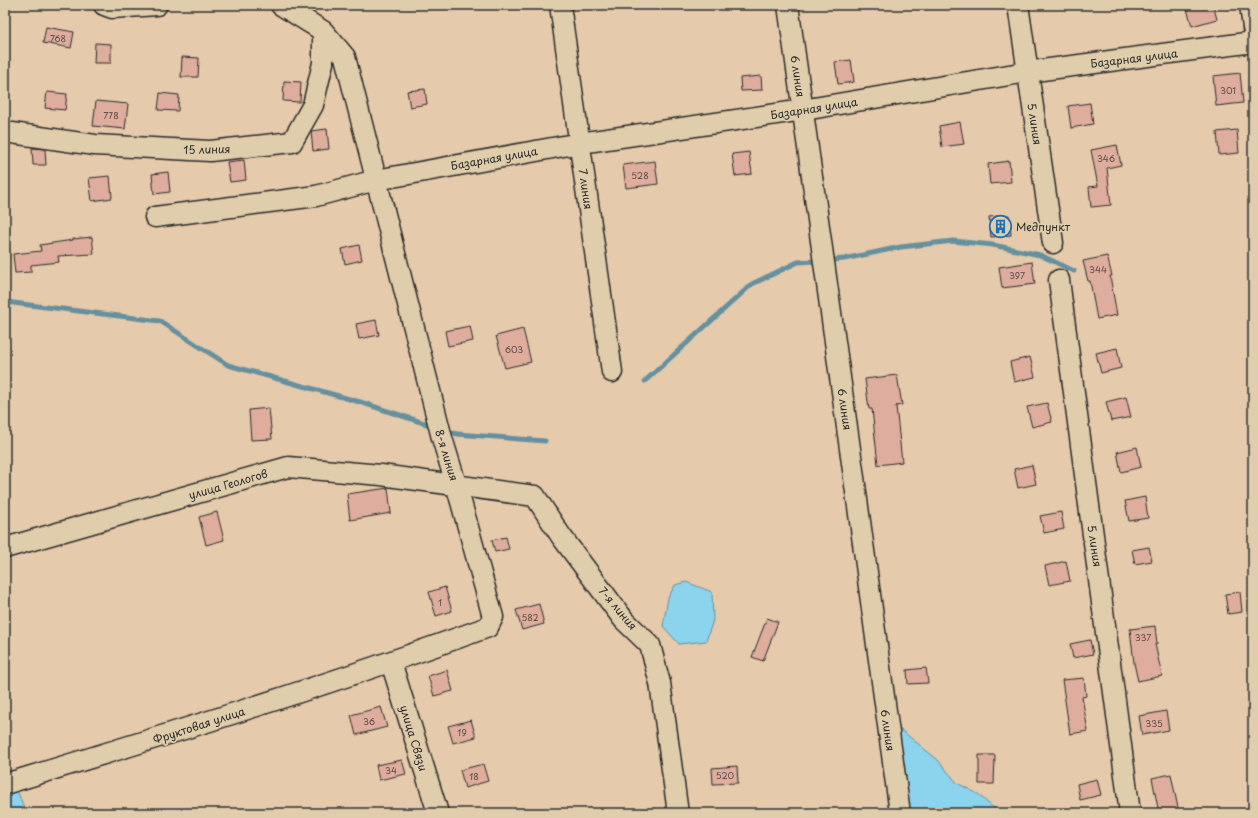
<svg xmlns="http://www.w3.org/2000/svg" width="1258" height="818" font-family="'Playpen Sans',sans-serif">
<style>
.water{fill:#8cd3ed;stroke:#65909f}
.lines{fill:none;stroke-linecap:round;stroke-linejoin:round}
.stream{stroke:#65909f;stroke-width:5}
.building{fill:#dfad9d;stroke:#2b2b2b}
.minor-casing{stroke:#2b2b2b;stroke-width:23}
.minor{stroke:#e0cdab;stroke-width:20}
.labels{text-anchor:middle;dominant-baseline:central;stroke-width:3.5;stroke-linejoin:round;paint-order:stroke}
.number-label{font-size:9px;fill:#584c48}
.street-label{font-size:11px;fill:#2b2b2b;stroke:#e0cdab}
.poi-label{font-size:11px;fill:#2b2b2b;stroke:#e0cdab;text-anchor:start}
</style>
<rect width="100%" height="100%" fill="#e5caab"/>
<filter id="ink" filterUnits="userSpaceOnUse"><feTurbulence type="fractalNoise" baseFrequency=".025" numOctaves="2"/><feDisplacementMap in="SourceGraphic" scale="8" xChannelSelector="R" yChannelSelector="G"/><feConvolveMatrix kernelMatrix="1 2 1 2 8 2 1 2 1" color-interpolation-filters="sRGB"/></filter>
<g filter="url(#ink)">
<path class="water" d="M 686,582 L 712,592 L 713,620 L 706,641 L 679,644 L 663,626 L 668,598 L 675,585 Z
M 896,726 L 938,760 L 957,783 L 978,794 L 991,806 L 1002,813 L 902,813 Z
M 17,790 L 26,813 L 5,813 L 5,794 Z"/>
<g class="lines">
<path class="stream" d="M 834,260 L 844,259 L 901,247 L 953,241 L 993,245 L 1040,255 L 1074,271
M 5,302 L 160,321 L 228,365 L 360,402 L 430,425
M 645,381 L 752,284 L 798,262 L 815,261
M 448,431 L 457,434 L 545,441"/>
</g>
<path class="building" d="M 1204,5 L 1213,5 L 1217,19 L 1192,26 L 1187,9 Z
M 46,27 L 74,32 L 71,48 L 43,43 Z
M 95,43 L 111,44 L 111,63 L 94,63 Z
M 182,57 L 199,58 L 198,77 L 181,77 Z
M 851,60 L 854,82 L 838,84 L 835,62 Z
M 1240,73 L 1243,103 L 1216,106 L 1213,76 Z
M 761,76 L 762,90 L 741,91 L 740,78 Z
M 284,81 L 301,82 L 300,102 L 283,101 Z
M 425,89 L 427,104 L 410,107 L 407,91 Z
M 47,92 L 67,94 L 65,110 L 45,108 Z
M 160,93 L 179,95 L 178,111 L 158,110 Z
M 96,101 L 128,104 L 125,129 L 93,126 Z
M 1090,103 L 1093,124 L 1071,128 L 1068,106 Z
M 960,122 L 964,144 L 942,147 L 939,126 Z
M 327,129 L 329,149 L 313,151 L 311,131 Z
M 1237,130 L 1239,153 L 1219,155 L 1217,132 Z
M 1117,145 L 1121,165 L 1107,168 L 1111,205 L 1091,207 L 1089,187 L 1098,186 L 1091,150 Z
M 32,148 L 45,149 L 46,165 L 33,165 Z
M 749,152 L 752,174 L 735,176 L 732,154 Z
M 244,160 L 246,180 L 230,182 L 227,162 Z
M 655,161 L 658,184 L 626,188 L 623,165 Z
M 1009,161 L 1011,182 L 990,184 L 988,164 Z
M 168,172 L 170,192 L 154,194 L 152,174 Z
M 110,176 L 112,198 L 92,201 L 89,178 Z
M 1009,215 L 1011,235 L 991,237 L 989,217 Z
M 92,237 L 94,254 L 58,256 L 59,262 L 31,265 L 31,272 L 15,273 L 13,254 L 41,251 L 40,245 L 73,240 L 73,239 Z
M 359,245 L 362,260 L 345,264 L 342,249 Z
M 1107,256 L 1112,276 L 1110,276 L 1117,315 L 1097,319 L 1090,281 L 1088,281 L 1083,261 Z
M 1032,262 L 1035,284 L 1002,288 L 999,267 Z
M 376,320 L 379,335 L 359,339 L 356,324 Z
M 470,326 L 473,341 L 448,346 L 445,331 Z
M 523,329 L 531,362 L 505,368 L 496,336 Z
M 1117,348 L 1121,368 L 1101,373 L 1096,353 Z
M 1030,357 L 1035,377 L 1014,382 L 1010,362 Z
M 897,375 L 902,405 L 896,406 L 902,462 L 878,465 L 872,409 L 869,409 L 865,379 Z
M 1126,397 L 1131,417 L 1111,421 L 1106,402 Z
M 1047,403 L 1052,422 L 1032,427 L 1027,407 Z
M 269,408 L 272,439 L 251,440 L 249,410 Z
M 1137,447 L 1141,467 L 1121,472 L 1117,452 Z
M 1032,465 L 1036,484 L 1018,488 L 1014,469 Z
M 388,488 L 391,513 L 350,520 L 347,494 Z
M 1145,497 L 1148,518 L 1129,521 L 1125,501 Z
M 217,512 L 224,540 L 206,545 L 199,517 Z
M 1061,512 L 1064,529 L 1044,533 L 1040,516 Z
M 506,537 L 509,549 L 495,552 L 492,540 Z
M 1149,547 L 1152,561 L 1135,564 L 1132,550 Z
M 1066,561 L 1070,581 L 1049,585 L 1045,566 Z
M 445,587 L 452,611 L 436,616 L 429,592 Z
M 1240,592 L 1242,612 L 1228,614 L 1225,594 Z
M 539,604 L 544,624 L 522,630 L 516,610 Z
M 767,618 L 778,622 L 763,661 L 752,657 Z
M 1155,626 L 1157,644 L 1155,644 L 1162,676 L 1138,681 L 1134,663 L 1130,629 Z
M 1090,640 L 1093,654 L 1073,658 L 1070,644 Z
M 926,668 L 928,683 L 908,684 L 907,670 Z
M 447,670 L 453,691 L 434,696 L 428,676 Z
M 1084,678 L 1086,696 L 1082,697 L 1088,731 L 1070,734 L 1062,680 Z
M 381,707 L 387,727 L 356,735 L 351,715 Z
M 1166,711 L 1169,730 L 1142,735 L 1139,716 Z
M 471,720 L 476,737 L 453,743 L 448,726 Z
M 979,755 L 995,755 L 994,784 L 979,784 Z
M 402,760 L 406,774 L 379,780 L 376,765 Z
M 483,764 L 488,781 L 465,788 L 460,770 Z
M 737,766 L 738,783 L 713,784 L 712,768 Z
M 1171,774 L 1179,813 L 1159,813 L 1152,778 Z
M 1097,779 L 1101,795 L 1080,800 L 1077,784 Z"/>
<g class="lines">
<defs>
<path id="minor" d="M 104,5 L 112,8 L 157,5
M 560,5 L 612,372
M 788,5 L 852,463 L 900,813
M 1018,5 L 1053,243
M 1250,5 L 1253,28
M 5,132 L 95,145 L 210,151 L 292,142 L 313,105 L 323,63 L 323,31
M 155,217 L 316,196 L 376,180 L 580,143 L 803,110 L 1027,72 L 1253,42
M 1059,280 L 1130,813
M 5,548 L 288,467 L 381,475 L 535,496 L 561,536 L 624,620 L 650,645 L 660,683 L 678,813
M 391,662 L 438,813
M 5,784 C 167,735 329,685 488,627 L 493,617 L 456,484 L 442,438 L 345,57 L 323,31 L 281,5"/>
</defs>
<use href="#minor" class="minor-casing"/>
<use href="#minor" class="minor"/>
</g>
</g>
<defs>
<symbol id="building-ring" viewBox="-11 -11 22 22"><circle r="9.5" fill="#e0cdab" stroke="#1f6fb2" stroke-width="1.5"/><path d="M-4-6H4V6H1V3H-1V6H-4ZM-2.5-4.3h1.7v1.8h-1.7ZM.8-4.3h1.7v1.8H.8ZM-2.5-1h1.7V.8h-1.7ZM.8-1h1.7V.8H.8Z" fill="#1f6fb2"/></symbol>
</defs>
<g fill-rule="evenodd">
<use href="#building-ring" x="988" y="214" width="25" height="25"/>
</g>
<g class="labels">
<g class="number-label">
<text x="58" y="38">768</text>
<text x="1228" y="90">301</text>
<text x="111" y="115">778</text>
<text x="1106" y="158">346</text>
<text x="640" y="175">528</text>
<text x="1098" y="269">344</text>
<text x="1017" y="275">397</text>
<text x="514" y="349">603</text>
<text x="440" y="602">1</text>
<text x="530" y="617">582</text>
<text x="1143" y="637">337</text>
<text x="369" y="721">36</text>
<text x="1154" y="723">335</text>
<text x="462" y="732">19</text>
<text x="391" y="770">34</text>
<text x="725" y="775">520</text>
<text x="474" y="776">18</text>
</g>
<g class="street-label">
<text transform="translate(1134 58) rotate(-7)">Базарная улица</text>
<text transform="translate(798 76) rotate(82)">6 линия</text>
<text transform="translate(814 108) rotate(-9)">Базарная улица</text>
<text transform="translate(1035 124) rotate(82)">5 линия</text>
<text transform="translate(207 149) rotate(-1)">15 линия</text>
<text transform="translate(494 158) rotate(-10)">Базарная улица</text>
<text transform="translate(586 189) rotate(82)">7 линия</text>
<text transform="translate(845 409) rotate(82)">6 линия</text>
<text transform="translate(447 455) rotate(73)">8-я линия</text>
<text transform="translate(228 484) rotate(-16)">улица Геологов</text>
<text transform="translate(1095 546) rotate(82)">5 линия</text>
<text transform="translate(618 608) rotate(50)">7-я линия</text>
<text transform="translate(199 725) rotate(-18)">Фруктовая улица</text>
<text transform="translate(888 730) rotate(82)">6 линия</text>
<text transform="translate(414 738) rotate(73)">улица Связи</text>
</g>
<g class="poi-label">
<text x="1016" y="226">Медпункт</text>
</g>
</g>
<rect width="1258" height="818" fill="none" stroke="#e0cdab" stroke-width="20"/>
<rect x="10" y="10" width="1238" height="798" fill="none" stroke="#2b2b2b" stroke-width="1.5" filter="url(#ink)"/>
</svg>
